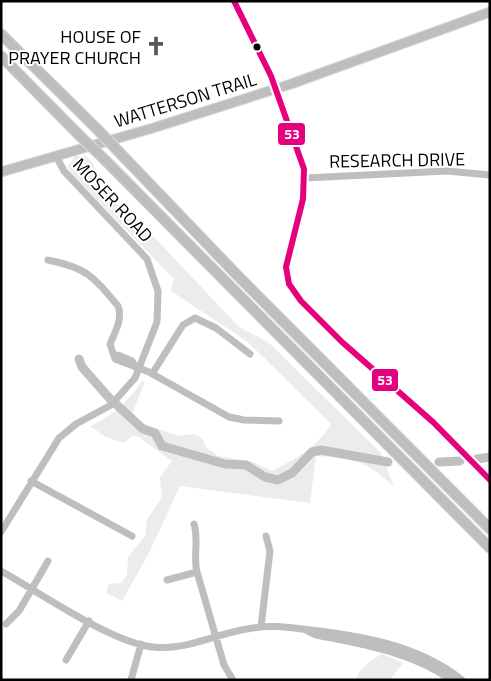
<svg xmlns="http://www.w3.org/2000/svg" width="491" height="681" font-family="'Titillium Web',sans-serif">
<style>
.green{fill:#ececec}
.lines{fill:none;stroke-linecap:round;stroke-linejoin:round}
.river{stroke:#bfbfbf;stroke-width:9}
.major-casing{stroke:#dbdbdb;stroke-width:11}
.highway-casing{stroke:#dbdbdb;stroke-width:12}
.minor{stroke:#bebebe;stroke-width:7}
.major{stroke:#bebebe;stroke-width:9}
.highway{stroke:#bebebe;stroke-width:10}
.highway-bridge-casing{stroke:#dbdbdb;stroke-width:12;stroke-linecap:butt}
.highway-bridge{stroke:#bebebe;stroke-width:10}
.bus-1-casing{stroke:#fff;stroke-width:10}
.bus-1{stroke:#e5007d;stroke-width:6}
.bus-dot{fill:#000;stroke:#fff;stroke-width:2}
.labels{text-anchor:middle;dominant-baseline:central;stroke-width:4;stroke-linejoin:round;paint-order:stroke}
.poi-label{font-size:18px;fill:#000;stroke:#fff;text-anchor:end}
.street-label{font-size:18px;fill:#000;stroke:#fff}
.line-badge{stroke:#fff;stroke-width:2}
.badge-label{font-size:14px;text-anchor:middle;font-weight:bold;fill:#fff}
</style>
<rect width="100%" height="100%" fill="#fff"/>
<path class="green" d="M 75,156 L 86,156 L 93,163 L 106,195 L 154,237 L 239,327 L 268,342 L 381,453 L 394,487 C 367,461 353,458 316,456 L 310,503 L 180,486 L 149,553 L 122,601 L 106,593 L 109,584 L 121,583 L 127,575 L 128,557 L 145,536 L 147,520 L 162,497 L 160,477 L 172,461 L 139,437 L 132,436 L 124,443 L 106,437 L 90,426 C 115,415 127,402 143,380 L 144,384 L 132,414 L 141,423 L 179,436 L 194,434 L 202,438 L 206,447 L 218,456 L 253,462 L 272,471 C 295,459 318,447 331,424 L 248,342 L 171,291 L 174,279 L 71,173 L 68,166 Z
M 382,654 L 403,663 L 390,680 L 356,680 C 358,669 373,659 382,654 Z"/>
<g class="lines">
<path class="river" d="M 79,359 L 82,367 L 111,400
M 117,405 L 143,429 L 155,433 L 162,446 L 225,464 L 246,465 L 265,477 L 278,480 L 292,473 L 312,452 L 321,450 L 388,462
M 477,459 L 490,457
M 439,462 L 460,461"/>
<defs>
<path id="major" d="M 1,172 L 153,128 L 291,84 L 490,12"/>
<path id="highway" d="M 1,34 L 97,129
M 1,56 L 79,135
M 120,153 L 237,275 L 490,529
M 103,158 L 490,548"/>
</defs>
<use href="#major" class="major-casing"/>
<use href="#highway" class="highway-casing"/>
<path class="minor" d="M 234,1 L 271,76 L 304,169 L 303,199 L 286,267 L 289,284 L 301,301 L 342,342 L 433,422 L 490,480
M 305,178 L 447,171 L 490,175
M 48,260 C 87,268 93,276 118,306 C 123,319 115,332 110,344 L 115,359 L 149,372 L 229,417 L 244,420 L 279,421
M 115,356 L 118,355 L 132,361 L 135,366
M 152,374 L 183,325 L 195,318 L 216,328 L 250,354
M 31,481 L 132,536
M 194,524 C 199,540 193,556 197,572 L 224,665 L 233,680
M 1,532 L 59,438 L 76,424 L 111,405 L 135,378 L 157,322 L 158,291 L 147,259 L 64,171 L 56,156
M 1,571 C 41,593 110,642 153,647 C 188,651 219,632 253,628 C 270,625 285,627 302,629 C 357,635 417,644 462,680
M 167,580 L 197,572
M 6,624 L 19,611 L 48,561
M 261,627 L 270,551 L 266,536
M 306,630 L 316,635 C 361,644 412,652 451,680
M 66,660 L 89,621
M 131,680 L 141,644"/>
<use href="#major" class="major"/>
<use href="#highway" class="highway"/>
<defs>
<path id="highway-bridge" d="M 97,129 L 120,153
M 79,135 L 103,158"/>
</defs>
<use href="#highway-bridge" class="highway-bridge-casing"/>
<use href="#highway-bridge" class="highway-bridge"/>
<defs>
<path id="bus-1" d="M 234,1 L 271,76 L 304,169 L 303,199 L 286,267 L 289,284 L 301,301 L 342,342 L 433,422 L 490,480"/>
</defs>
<use href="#bus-1" class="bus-1-casing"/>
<use href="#bus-1" class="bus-1"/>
</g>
<defs>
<symbol id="church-bare" viewBox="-9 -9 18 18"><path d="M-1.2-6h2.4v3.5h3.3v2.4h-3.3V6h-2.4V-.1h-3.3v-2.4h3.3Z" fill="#595959" stroke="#fff" stroke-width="2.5" paint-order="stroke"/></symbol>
</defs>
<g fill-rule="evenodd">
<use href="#church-bare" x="142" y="32" width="28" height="28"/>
</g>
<circle class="bus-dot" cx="257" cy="47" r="4.5"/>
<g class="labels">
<g class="poi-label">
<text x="141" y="36">HOUSE OF<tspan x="141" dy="21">PRAYER CHURCH</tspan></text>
</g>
<g class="street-label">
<text transform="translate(185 100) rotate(-17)">WATTERSON TRAIL</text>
<text transform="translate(397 160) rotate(-1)">RESEARCH DRIVE</text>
<text transform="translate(113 200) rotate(47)">MOSER ROAD</text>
</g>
</g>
<g class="line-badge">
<rect x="277" y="122" width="29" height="24" rx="5" fill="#e5007d"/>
<rect x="371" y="368" width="28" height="24" rx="5" fill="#e5007d"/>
</g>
<g class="badge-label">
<text x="292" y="139">53</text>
<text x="385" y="385">53</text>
</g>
<rect width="491" height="681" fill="none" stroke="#000000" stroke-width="5"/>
</svg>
